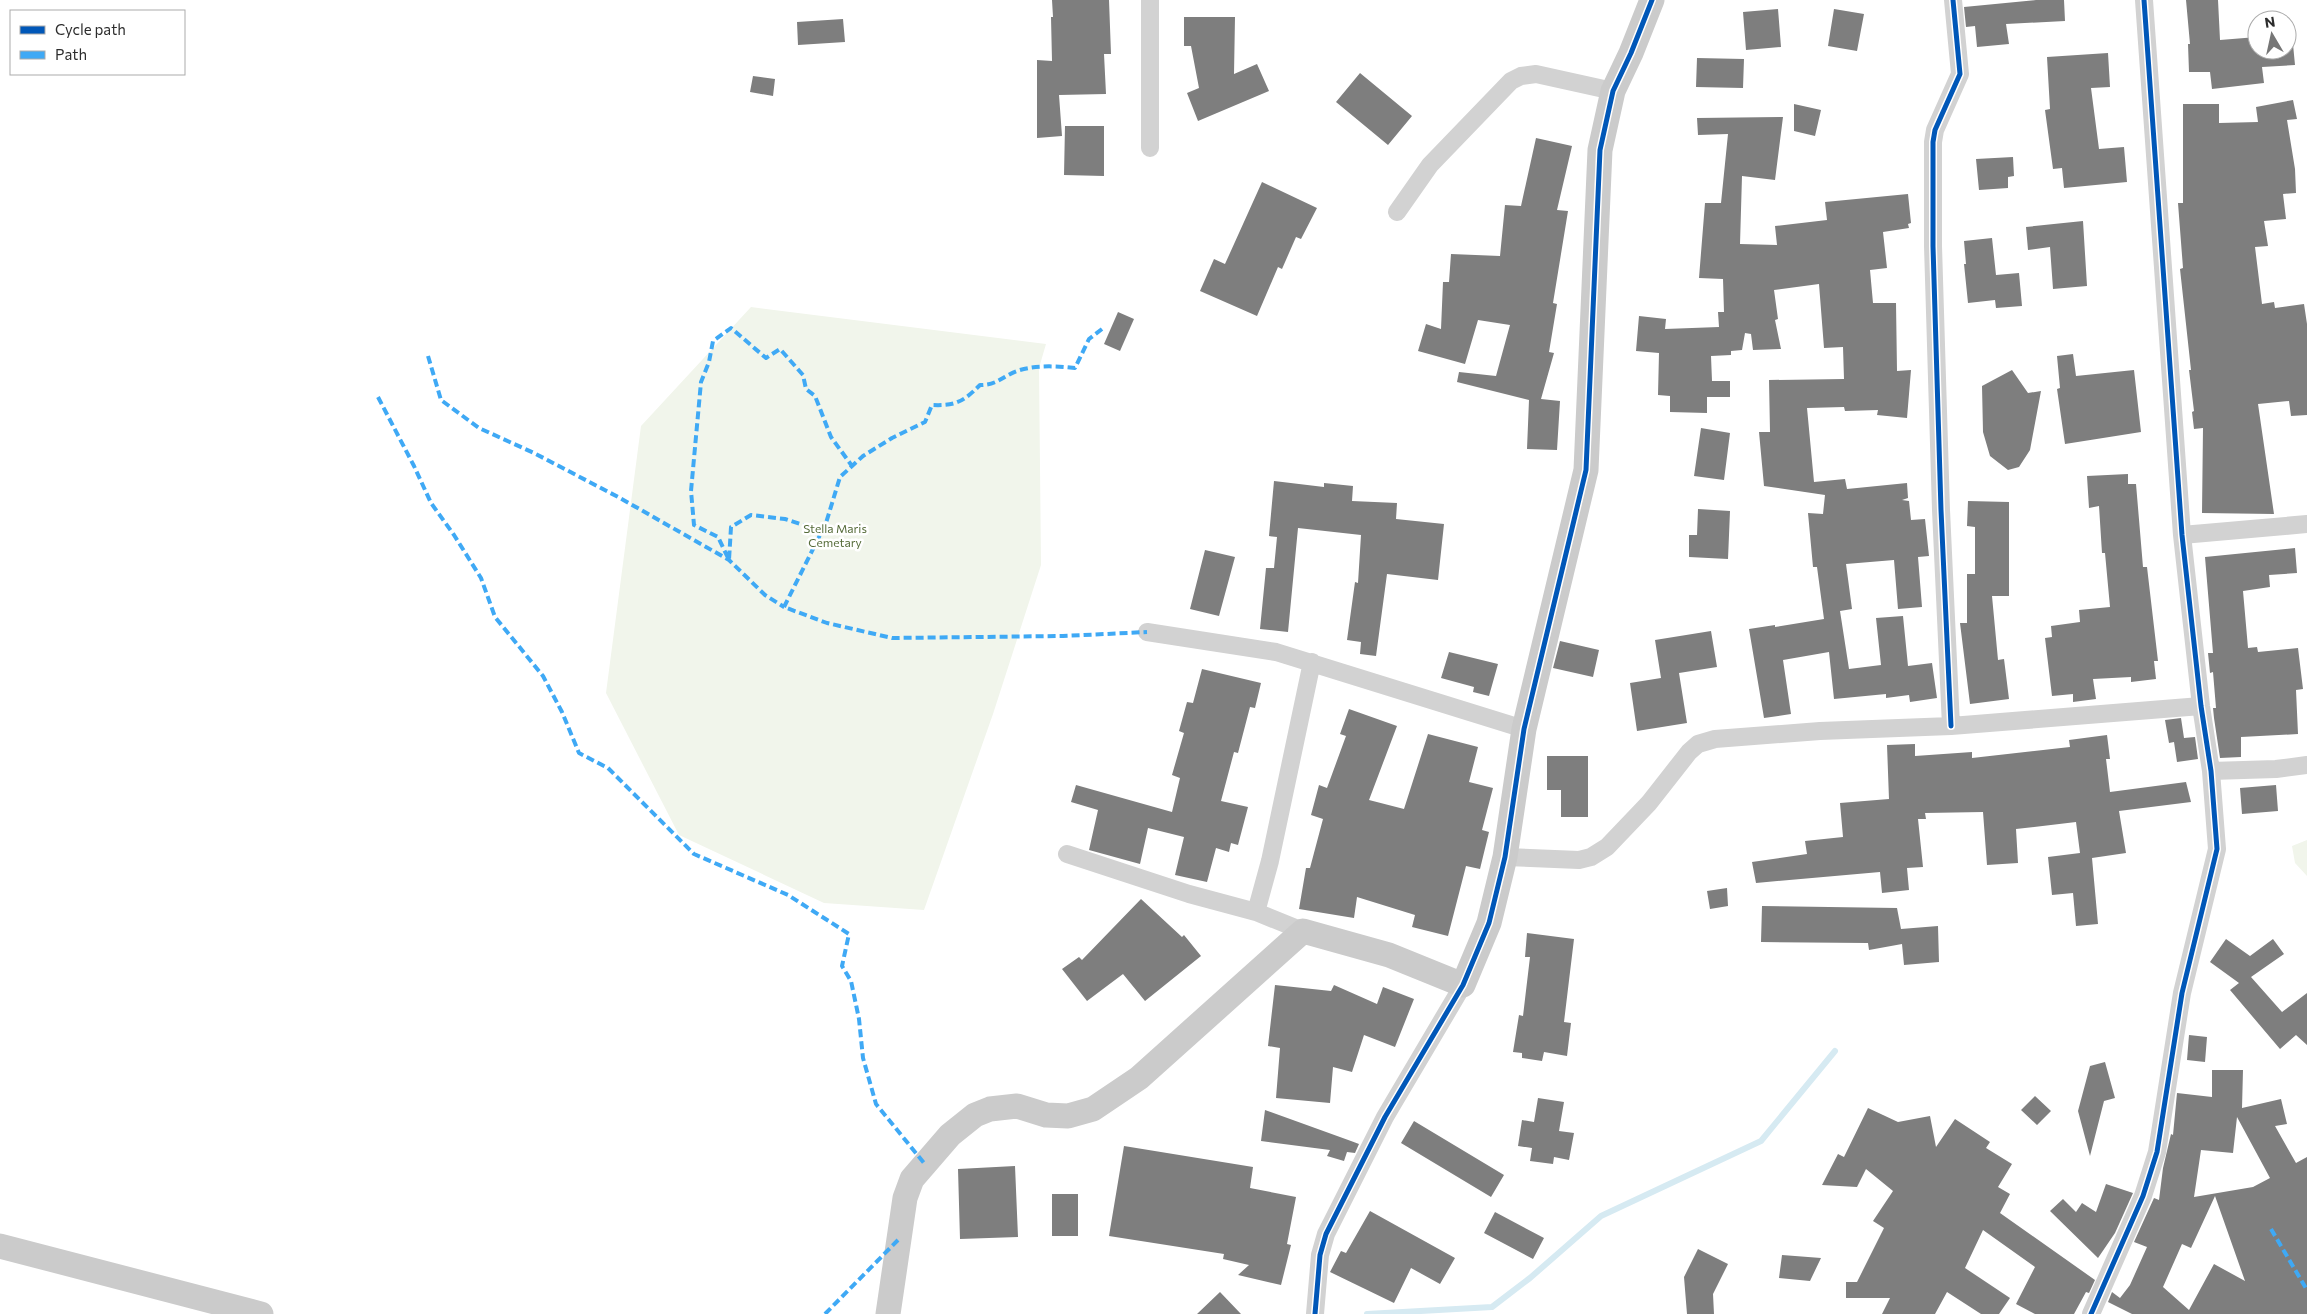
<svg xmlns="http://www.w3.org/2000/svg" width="2307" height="1314" font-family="Commissioner,sans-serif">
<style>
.green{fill:#f1f5eb}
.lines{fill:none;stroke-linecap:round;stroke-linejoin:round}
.stream{stroke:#d6eaf2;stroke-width:6}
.building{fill:#7e7e7e;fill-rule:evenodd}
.street{stroke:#d2d2d2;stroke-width:18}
.secondary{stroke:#cbcbcb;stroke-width:25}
.quiet{stroke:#3fa9f5;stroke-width:4;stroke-dasharray:8 4;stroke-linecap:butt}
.cycleway-casing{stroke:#fff;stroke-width:8}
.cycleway{stroke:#0057b8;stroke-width:5}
.labels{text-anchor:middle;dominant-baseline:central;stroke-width:5;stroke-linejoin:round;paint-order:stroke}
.park-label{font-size:12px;fill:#556b39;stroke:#fff}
</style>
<rect width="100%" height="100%" fill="#fff"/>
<path class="green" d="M 751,307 L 1046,344 L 1039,368 L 1041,565 L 993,714 L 924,910 L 824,903 L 679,835 L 606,693 L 641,426 Z
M 2307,840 L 2307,876 L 2295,863 L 2292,846 Z"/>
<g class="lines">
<path class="stream" d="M 1367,1314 L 1492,1307 L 1530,1278 L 1601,1216 L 1761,1141 L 1835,1051"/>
</g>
<path class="building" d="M 1052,0 L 1109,0 L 1111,54 L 1104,54 L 1106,94 L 1059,95 L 1062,136 L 1037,138 L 1037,60 L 1052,61 L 1051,17 L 1053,17 Z
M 2036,0 L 2064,0 L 2065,21 L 2006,24 L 2009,44 L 1977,47 L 1975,26 L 1966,27 L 1964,7 Z
M 2186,0 L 2218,0 L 2220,40 L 2257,37 L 2257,50 L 2287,50 L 2287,34 L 2292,34 L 2295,65 L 2262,67 L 2264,83 L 2212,89 L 2210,72 L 2189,72 L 2188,44 L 2190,44 Z
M 1778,9 L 1781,47 L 1746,50 L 1743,12 Z
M 1834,9 L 1864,14 L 1857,51 L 1828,46 Z
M 1184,17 L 1235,17 L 1234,74 L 1257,64 L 1269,91 L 1198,121 L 1187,93 L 1199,88 L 1191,46 L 1184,46 Z
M 843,19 L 845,42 L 798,45 L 797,22 Z
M 2108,53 L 2110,87 L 2091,88 L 2099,149 L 2124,147 L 2127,182 L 2064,188 L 2062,168 L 2053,169 L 2045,110 L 2050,109 L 2047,57 Z
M 1697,58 L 1744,59 L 1743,88 L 1696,87 Z
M 1360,73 L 1412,116 L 1388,145 L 1336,102 Z
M 753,76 L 775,79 L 773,96 L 750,92 Z
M 2293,100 L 2297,119 L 2287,120 L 2295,169 L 2296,193 L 2283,194 L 2286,219 L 2264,221 L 2268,246 L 2255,247 L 2262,304 L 2274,302 L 2275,308 L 2304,304 L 2307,324 L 2307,415 L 2291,416 L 2289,401 L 2258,404 L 2274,514 L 2202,513 L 2203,428 L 2194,429 L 2192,412 L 2194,411 L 2189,370 L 2191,370 L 2180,269 L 2183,268 L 2178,203 L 2183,203 L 2183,104 L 2219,104 L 2219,123 L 2258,122 L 2256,107 Z
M 1794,104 L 1821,110 L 1815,136 L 1794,131 Z
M 1783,117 L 1775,180 L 1742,176 L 1740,244 L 1777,245 L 1775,226 L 1827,220 L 1825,202 L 1908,194 L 1911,223 L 1908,224 L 1909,228 L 1883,232 L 1887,268 L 1870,270 L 1873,303 L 1896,303 L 1897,371 L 1911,370 L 1907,418 L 1877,415 L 1878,410 L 1845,411 L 1844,407 L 1807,408 L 1814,482 L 1845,479 L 1847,489 L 1907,483 L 1908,498 L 1902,500 L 1909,501 L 1911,520 L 1925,519 L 1929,556 L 1918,557 L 1922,607 L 1898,609 L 1894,560 L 1846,564 L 1852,609 L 1840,611 L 1849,669 L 1881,665 L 1876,618 L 1903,616 L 1908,666 L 1932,663 L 1937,698 L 1910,702 L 1909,695 L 1886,698 L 1886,694 L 1834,699 L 1829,652 L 1783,660 L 1791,714 L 1764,718 L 1749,629 L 1775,625 L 1775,627 L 1824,619 L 1817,567 L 1813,567 L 1808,513 L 1823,514 L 1825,495 L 1764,486 L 1759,432 L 1770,432 L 1769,380 L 1844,379 L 1843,347 L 1824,348 L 1819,284 L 1774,290 L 1778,319 L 1775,320 L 1781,349 L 1753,350 L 1751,334 L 1745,333 L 1742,350 L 1731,351 L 1731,355 L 1711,356 L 1712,381 L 1730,381 L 1730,397 L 1707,397 L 1707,413 L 1670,412 L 1670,396 L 1658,395 L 1659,353 L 1636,351 L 1639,316 L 1666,319 L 1665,329 L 1719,327 L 1718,312 L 1724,312 L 1723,279 L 1699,278 L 1705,203 L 1721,203 L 1728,134 L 1698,135 L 1697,118 Z
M 1065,126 L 1104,126 L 1104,176 L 1064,175 Z
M 1536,138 L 1572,146 L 1557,210 L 1568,211 L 1553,303 L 1557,304 L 1549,352 L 1554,353 L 1541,399 L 1560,401 L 1557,450 L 1527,449 L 1529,400 L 1457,382 L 1459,372 L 1496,376 L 1510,325 L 1478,320 L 1465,364 L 1418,351 L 1426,324 L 1441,329 L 1443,282 L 1449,282 L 1451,254 L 1500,256 L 1505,205 L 1521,206 Z
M 2013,157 L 2014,176 L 2008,177 L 2008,188 L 1979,190 L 1976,159 Z
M 1262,182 L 1317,208 L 1301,239 L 1296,237 L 1282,269 L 1278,267 L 1257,316 L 1200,291 L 1214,259 L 1225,264 Z
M 2083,221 L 2087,286 L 2053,289 L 2050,247 L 2028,250 L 2026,227 Z
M 1992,238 L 1996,275 L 2019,273 L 2022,306 L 1996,308 L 1995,300 L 1968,303 L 1964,264 L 1966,264 L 1964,241 Z
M 1118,312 L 1134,319 L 1120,351 L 1104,344 Z
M 2073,354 L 2076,376 L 2134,370 L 2141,432 L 2065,444 L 2057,389 L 2060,388 L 2057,356 Z
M 2012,370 L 2028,393 L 2041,391 L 2030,450 L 2019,467 L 2008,470 L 1990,456 L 1983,432 L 1982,386 Z
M 1701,428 L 1730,433 L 1724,480 L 1694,476 Z
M 2128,474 L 2128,484 L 2136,484 L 2143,567 L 2147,567 L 2158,661 L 2154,661 L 2156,679 L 2131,682 L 2131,677 L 2093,679 L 2096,699 L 2073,702 L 2073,694 L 2052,696 L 2045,638 L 2052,637 L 2051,626 L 2080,622 L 2079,610 L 2110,607 L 2105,553 L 2102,553 L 2099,506 L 2089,508 L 2087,476 Z
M 1274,481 L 1324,487 L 1324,483 L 1353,486 L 1352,501 L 1397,503 L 1396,519 L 1444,524 L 1438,580 L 1387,574 L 1376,656 L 1360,654 L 1361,642 L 1347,640 L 1355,582 L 1358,583 L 1361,535 L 1298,528 L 1288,632 L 1260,629 L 1266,568 L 1274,568 L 1277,537 L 1269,536 Z
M 1968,501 L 2009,502 L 2009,596 L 1992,596 L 1998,660 L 2004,659 L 2009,699 L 1970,704 L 1960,623 L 1967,623 L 1967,574 L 1975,574 L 1975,527 L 1967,526 Z
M 1698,509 L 1730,511 L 1728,559 L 1689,557 L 1689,535 L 1697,535 Z
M 2295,548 L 2297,573 L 2269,575 L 2270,587 L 2243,591 L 2248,648 L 2257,647 L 2258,652 L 2298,648 L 2303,689 L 2296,690 L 2298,734 L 2241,737 L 2241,757 L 2220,758 L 2214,718 L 2213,708 L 2216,708 L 2213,672 L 2210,673 L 2208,653 L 2213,653 L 2205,557 Z
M 1205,550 L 1235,557 L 1219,616 L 1190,609 Z
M 1711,631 L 1717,667 L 1679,673 L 1687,723 L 1637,731 L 1630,683 L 1661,678 L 1655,640 Z
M 1560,641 L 1599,650 L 1593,677 L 1553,668 Z
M 1449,652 L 1498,664 L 1489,696 L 1473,692 L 1474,687 L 1441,678 Z
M 1202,669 L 1261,683 L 1255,708 L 1250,707 L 1238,753 L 1234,752 L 1221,801 L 1248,807 L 1238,845 L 1231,843 L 1229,852 L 1216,848 L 1207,882 L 1175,875 L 1184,837 L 1148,828 L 1140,864 L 1089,850 L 1098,810 L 1071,802 L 1076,785 L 1172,812 L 1180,778 L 1172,775 L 1184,733 L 1179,731 L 1187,702 L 1193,703 Z
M 1349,709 L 1397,726 L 1369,800 L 1404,809 L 1428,734 L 1478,747 L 1469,782 L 1493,788 L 1482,830 L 1489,832 L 1480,869 L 1466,866 L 1448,936 L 1412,927 L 1415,915 L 1357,897 L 1354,918 L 1299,909 L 1306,868 L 1310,868 L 1323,819 L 1311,815 L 1319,785 L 1327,788 L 1346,736 L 1340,734 Z
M 2181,718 L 2184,738 L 2195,737 L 2198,759 L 2177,762 L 2174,742 L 2169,743 L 2165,720 Z
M 2107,735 L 2110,759 L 2106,759 L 2110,792 L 2186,782 L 2191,802 L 2119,811 L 2126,853 L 2092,858 L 2098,924 L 2076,926 L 2073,893 L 2052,895 L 2048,857 L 2080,853 L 2076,822 L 2016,829 L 2018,863 L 1987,865 L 1983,812 L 1925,813 L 1926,819 L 1918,819 L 1923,867 L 1907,868 L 1909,890 L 1882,893 L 1880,872 L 1756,883 L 1752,862 L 1807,854 L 1805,841 L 1843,837 L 1840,803 L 1889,799 L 1887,745 L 1915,744 L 1915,756 L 1972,752 L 1972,758 L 2070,747 L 2069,740 Z
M 1547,756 L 1588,756 L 1588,817 L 1561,817 L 1561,790 L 1547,790 Z
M 2276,785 L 2278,811 L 2242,814 L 2240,788 Z
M 1727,888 L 1728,906 L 1710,909 L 1707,891 Z
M 1141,899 L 1182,937 L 1184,935 L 1201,956 L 1145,1001 L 1123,974 L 1087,1001 L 1062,969 L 1079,957 L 1082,960 Z
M 1762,906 L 1897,908 L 1901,929 L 1938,926 L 1939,962 L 1904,965 L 1902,944 L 1869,950 L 1868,943 L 1761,942 Z
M 1527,933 L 1574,939 L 1564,1022 L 1571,1023 L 1567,1056 L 1544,1052 L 1542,1061 L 1522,1058 L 1522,1053 L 1513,1052 L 1519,1015 L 1523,1016 L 1530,957 L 1525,957 Z
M 2226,939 L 2250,956 L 2273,939 L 2284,954 L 2251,977 L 2282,1012 L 2307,993 L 2307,1045 L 2296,1035 L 2280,1049 L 2230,990 L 2239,983 L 2210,962 Z
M 1275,985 L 1331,991 L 1334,985 L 1377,1004 L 1383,987 L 1414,999 L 1395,1047 L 1364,1035 L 1352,1072 L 1333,1067 L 1330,1103 L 1276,1098 L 1280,1048 L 1268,1046 Z
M 2189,1035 L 2207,1037 L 2205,1062 L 2187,1060 Z
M 2105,1062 L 2115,1098 L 2104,1101 L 2090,1156 L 2078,1111 L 2090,1066 Z
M 2212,1070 L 2243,1070 L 2242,1108 L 2281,1099 L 2287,1124 L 2275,1126 L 2296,1163 L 2307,1157 L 2307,1314 L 2132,1314 L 2108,1302 L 2112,1292 L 2120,1298 L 2130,1285 L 2147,1247 L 2134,1242 L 2154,1198 L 2159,1200 L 2163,1168 L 2171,1134 L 2173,1135 L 2177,1093 L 2212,1097 ZM 2237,1117 L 2270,1178 L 2253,1187 L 2194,1197 L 2201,1150 L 2233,1153 ZM 2215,1196 L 2245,1281 L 2214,1264 L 2189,1310 L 2163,1287 L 2182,1244 L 2191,1248 Z
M 2035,1096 L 2051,1111 L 2037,1125 L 2021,1110 Z
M 1538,1098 L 1564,1102 L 1559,1131 L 1574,1133 L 1569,1160 L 1554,1157 L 1553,1164 L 1530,1161 L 1532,1148 L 1518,1146 L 1522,1120 L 1534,1122 Z
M 1868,1108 L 1898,1122 L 1930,1116 L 1936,1147 L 1955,1119 L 1990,1142 L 1986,1148 L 2012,1164 L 1998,1187 L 2010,1194 L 2000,1213 L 2095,1280 L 2089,1293 L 2086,1292 L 2074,1314 L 2035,1314 L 2016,1304 L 2035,1267 L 1983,1230 L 1965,1268 L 2010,1298 L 1999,1314 L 1981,1314 L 1947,1292 L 1935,1314 L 1882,1314 L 1890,1298 L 1846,1298 L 1846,1282 L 1857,1282 L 1884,1228 L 1873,1221 L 1893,1191 L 1866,1169 L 1857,1187 L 1822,1185 L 1838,1154 L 1844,1157 Z
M 1265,1110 L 1351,1141 L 1359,1144 L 1355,1153 L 1347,1152 L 1344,1161 L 1327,1156 L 1330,1150 L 1261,1141 Z
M 1414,1121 L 1504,1175 L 1491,1197 L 1401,1143 Z
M 1124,1146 L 1253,1167 L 1250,1188 L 1296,1197 L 1287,1244 L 1291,1245 L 1281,1285 L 1238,1275 L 1249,1265 L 1223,1259 L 1224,1254 L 1109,1236 Z
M 1015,1166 L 1018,1237 L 960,1239 L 958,1169 Z
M 2106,1184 L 2133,1193 L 2115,1233 L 2098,1258 L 2050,1211 L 2063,1199 L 2076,1212 L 2082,1203 L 2096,1212 Z
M 1052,1194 L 1078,1194 L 1078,1236 L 1052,1236 Z
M 1370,1211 L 1455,1258 L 1440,1284 L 1411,1268 L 1394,1303 L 1330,1272 L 1341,1251 L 1346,1253 Z
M 1495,1212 L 1544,1238 L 1533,1259 L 1484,1233 Z
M 1698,1249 L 1728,1264 L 1713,1294 L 1714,1314 L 1687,1314 L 1684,1277 Z
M 1782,1255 L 1821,1258 L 1810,1281 L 1779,1278 Z
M 1220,1292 L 1241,1314 L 1197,1314 Z"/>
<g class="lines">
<path class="street" d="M 1150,0 L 1150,148
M 1397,212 L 1430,165 L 1511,81 L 1521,76 L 1536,74 L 1613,91
M 2182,535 L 2307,524
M 1147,632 L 1276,652 L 1524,729
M 1951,726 L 1941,510 L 1933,246 L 1933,142 L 1935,130 L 1960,74 L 1953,0
M 2211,771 L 2276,769 L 2307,765
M 1067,854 L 1189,894 L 1256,912 L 1303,931
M 1505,857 L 1579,860 L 1591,857 L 1607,847 L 1649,803 L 1689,752 L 1698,744 L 1715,739 L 1820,731 L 1951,726 L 2201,706
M 1256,912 L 1270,861 L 1312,662
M 1315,1314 L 1320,1255 L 1326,1234 L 1385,1117 L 1463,985
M 2091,1314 L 2143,1196 L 2157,1152 L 2182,993 L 2217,849 L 2211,771 L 2201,706 L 2182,535 L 2144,0"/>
<path class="secondary" d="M 0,1246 L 261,1314
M 888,1314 L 905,1198 L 912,1179 L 950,1135 L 975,1115 L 990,1109 L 1017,1106 L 1046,1115 L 1068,1116 L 1093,1109 L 1139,1078 L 1303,931 L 1389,955 L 1463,985 L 1489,923 L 1505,857 L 1524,729 L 1586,470 L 1600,150 L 1613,91 L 1631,53 L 1652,0"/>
<path class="quiet" d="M 1102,329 L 1089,339 L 1075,368 C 1056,366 1038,365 1020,370 C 1003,375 999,385 980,385 C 963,402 955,406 932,405 L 925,422 L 892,438 L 863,456 L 840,477 L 826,523 L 784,607 L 827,623 L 892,638 L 1063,636 L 1147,632
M 428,356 L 441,400 L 479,428 L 534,453 L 620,498 L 729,560 L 765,595 L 784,607
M 378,397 L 414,466 L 431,503 L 454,535 L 481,578 L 495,617 L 543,676 L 562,712 L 579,753 L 608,768 L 694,854 L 788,895 L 849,934 L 842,966 L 851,981 L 859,1019 L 863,1058 L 876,1104 L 924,1163
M 822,531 L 785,519 L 751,515 L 731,527 L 729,560 L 718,537 L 694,525 L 691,491 L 701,382 L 709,362 L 713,341 L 731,328 L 766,358 L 780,349 L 803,375 L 806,389 L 815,396 L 831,437 L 852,466
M 2271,1229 L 2307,1290
M 825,1314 L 898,1240"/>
<defs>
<path id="cycleway" d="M 1951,726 L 1941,510 L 1933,246 L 1933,142 L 1935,130 L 1960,74 L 1953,0
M 1315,1314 L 1320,1255 L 1326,1234 L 1385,1117 L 1463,985 L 1489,923 L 1505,857 L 1524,729 L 1586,470 L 1600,150 L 1613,91 L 1631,53 L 1652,0
M 2091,1314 L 2143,1196 L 2157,1152 L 2182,993 L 2217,849 L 2211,771 L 2201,706 L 2182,535 L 2144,0"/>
</defs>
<use href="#cycleway" class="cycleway-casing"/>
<use href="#cycleway" class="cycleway"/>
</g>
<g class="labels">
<g class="park-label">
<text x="835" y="528">Stella Maris<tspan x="835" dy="14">Cemetary</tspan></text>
</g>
</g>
<rect x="10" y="10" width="175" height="65" fill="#ffffff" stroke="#ababab"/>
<rect x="20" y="26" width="25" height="8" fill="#0057b8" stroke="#ababab"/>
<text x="55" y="35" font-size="15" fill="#2d2d2d">Cycle path</text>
<rect x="20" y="51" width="25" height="8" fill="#3fa9f5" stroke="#ababab"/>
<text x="55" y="60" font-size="15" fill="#2d2d2d">Path</text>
<g transform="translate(2272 35) rotate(351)"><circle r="24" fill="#ffffff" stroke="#ababab"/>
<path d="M0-4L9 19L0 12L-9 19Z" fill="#767676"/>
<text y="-8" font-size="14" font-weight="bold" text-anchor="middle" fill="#2d2d2d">N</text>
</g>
</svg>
